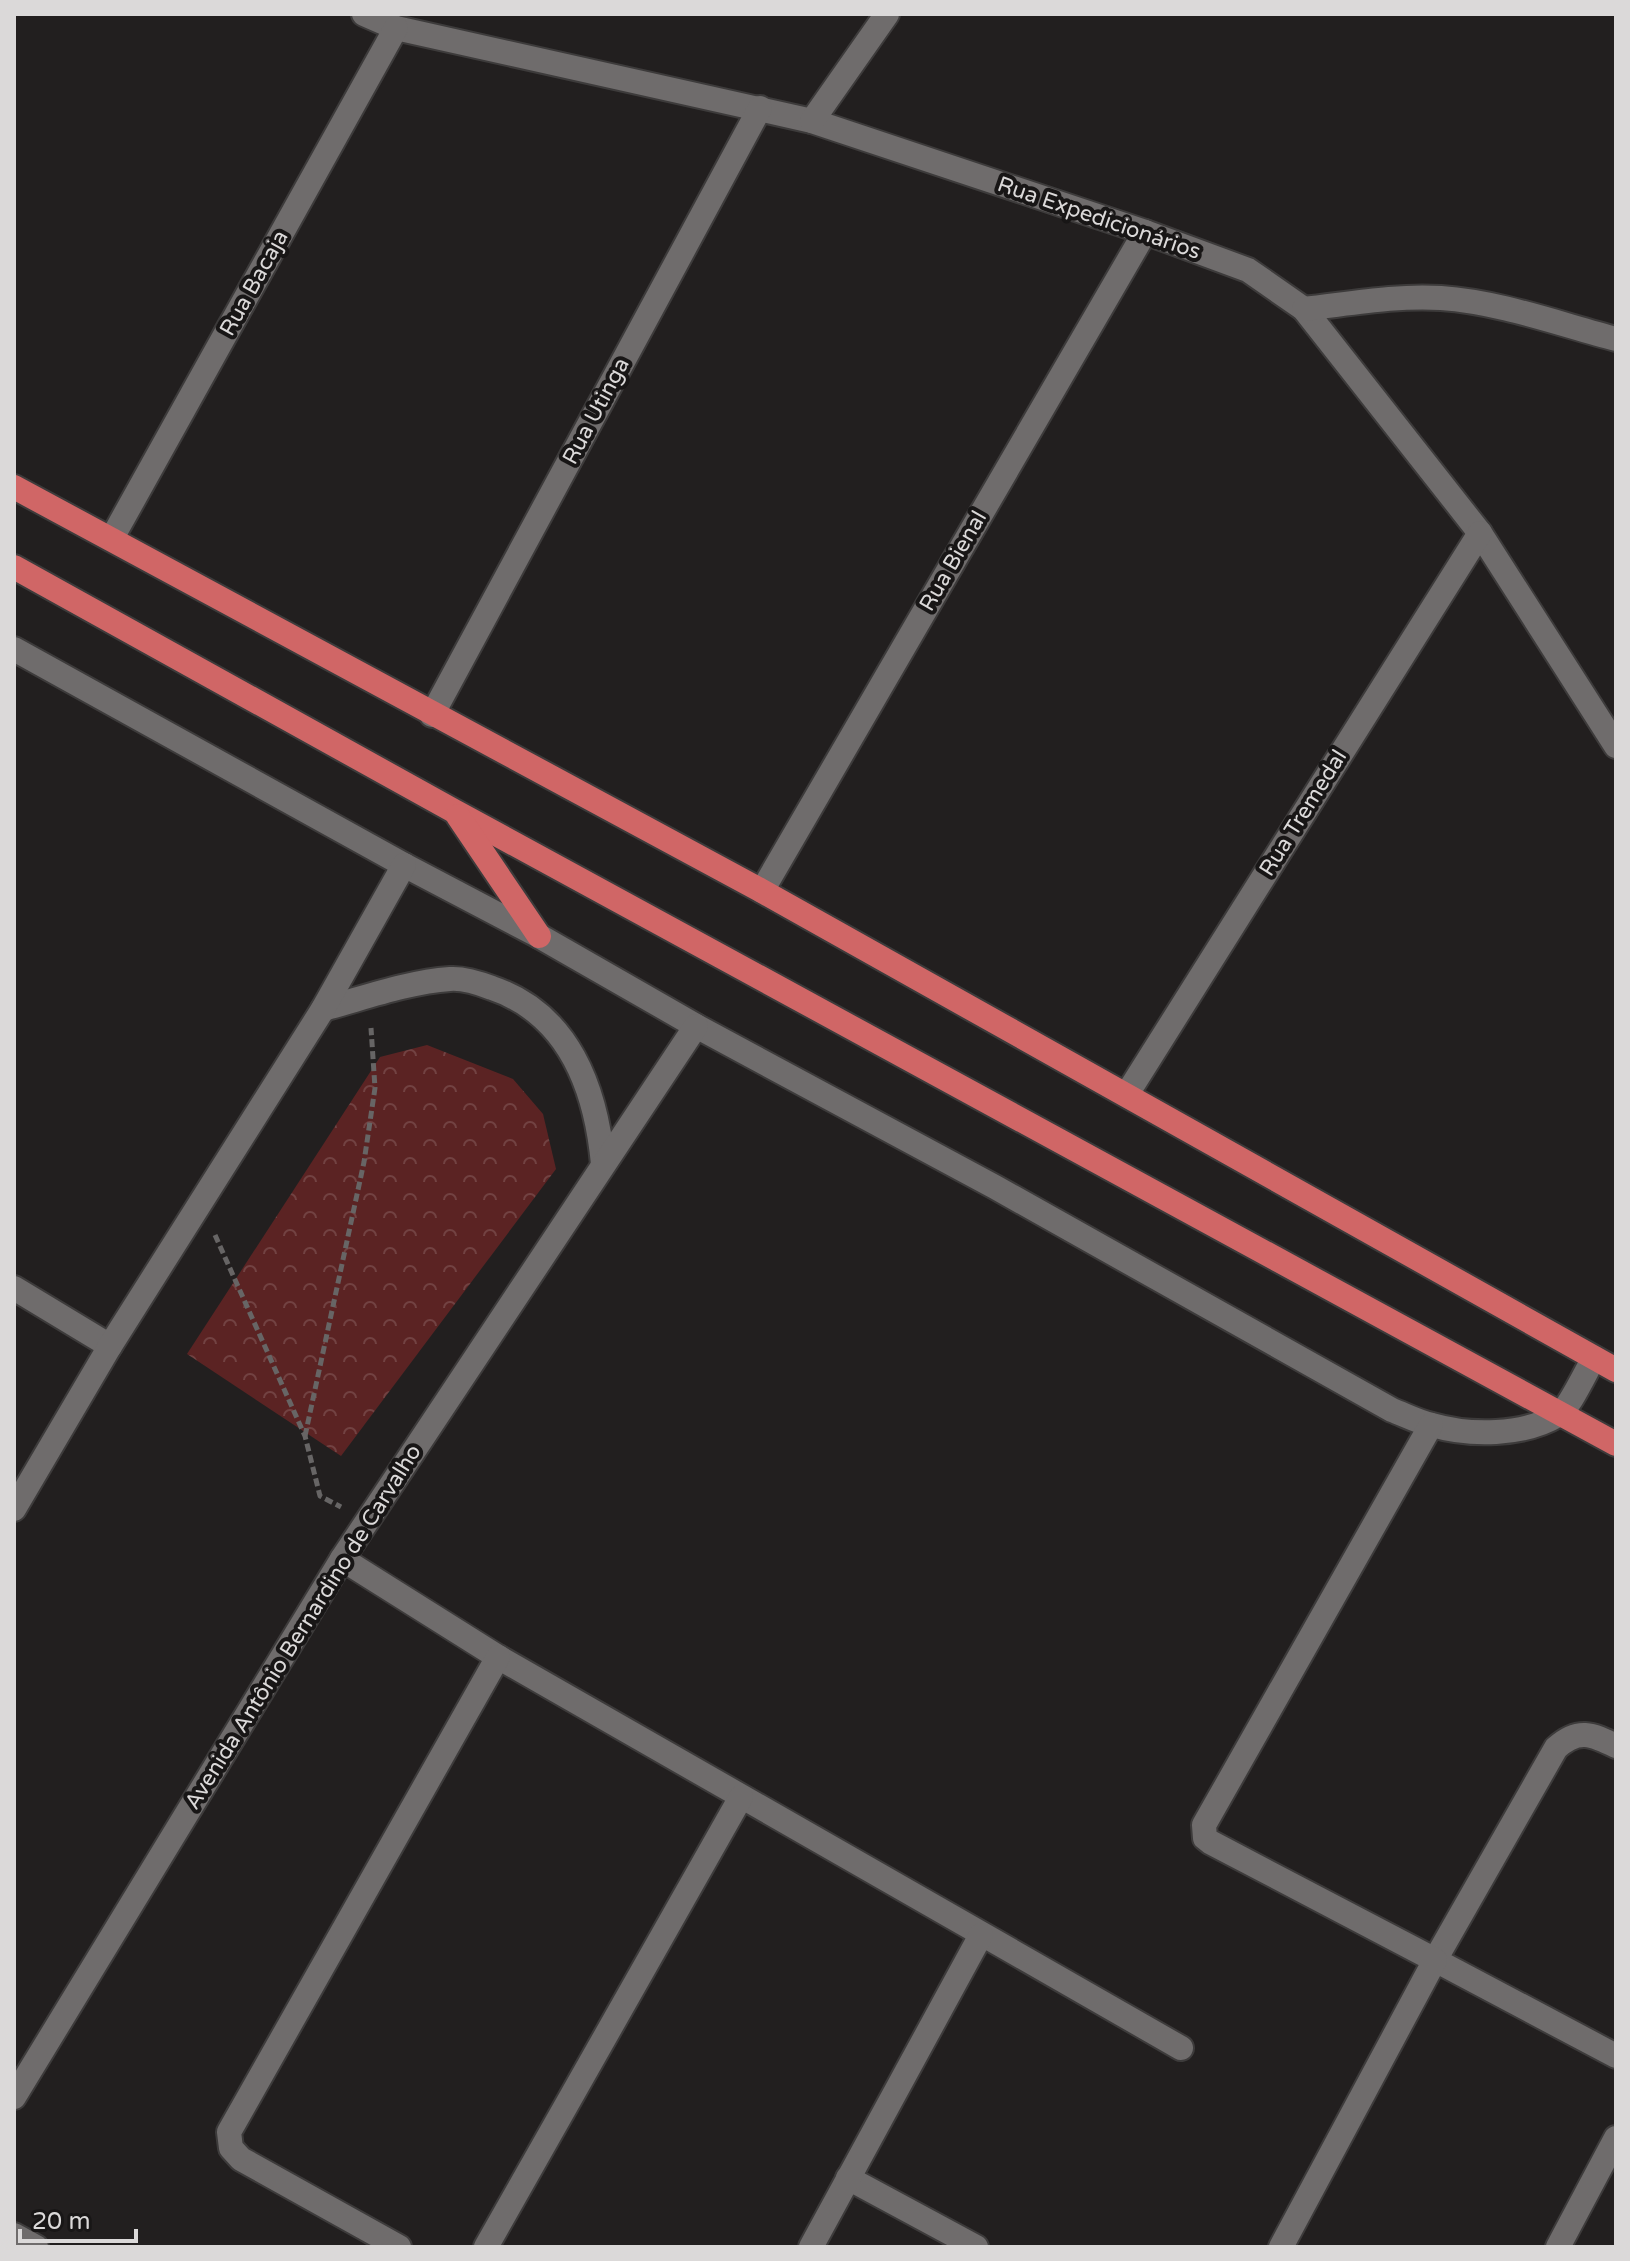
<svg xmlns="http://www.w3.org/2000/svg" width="1630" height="2261" font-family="'Varela Round',sans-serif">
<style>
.park{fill:url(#park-crowns)}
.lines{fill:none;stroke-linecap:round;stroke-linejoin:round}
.minor-casing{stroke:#3d3b3b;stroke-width:28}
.trunk-casing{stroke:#3d3b3b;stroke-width:28}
.path{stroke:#676565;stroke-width:5;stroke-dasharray:8 4;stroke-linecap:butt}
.minor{stroke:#6f6c6c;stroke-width:24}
.trunk{stroke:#d06666;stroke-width:24}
.labels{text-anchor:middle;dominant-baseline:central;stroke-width:8;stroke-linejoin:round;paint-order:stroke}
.street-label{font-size:22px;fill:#dbd9d9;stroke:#181616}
</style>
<defs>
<pattern id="park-crowns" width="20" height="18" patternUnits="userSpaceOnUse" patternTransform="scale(2)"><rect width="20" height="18" fill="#5b2323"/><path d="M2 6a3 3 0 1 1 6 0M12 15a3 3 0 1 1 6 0" fill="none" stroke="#724242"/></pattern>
</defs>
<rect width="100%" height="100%" fill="#221f1f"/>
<path class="park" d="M427 1045 513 1079 543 1114 556 1169 341 1456 187 1354 380 1057Z"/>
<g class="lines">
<g class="minor-casing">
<g id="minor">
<path d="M364 14 396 28 812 121 1145 232 1248 270 1304 309 1480 533 1616 746"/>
<path d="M812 121 887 14"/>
<path d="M1304 309C1349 304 1396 295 1441 298 1500 302 1559 324 1616 339"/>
<path d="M112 538 396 28"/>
<path d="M14 649 404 865 539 936 696 1026 995 1187 1392 1410C1405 1415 1418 1422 1432 1425 1470 1436 1523 1436 1558 1415 1569 1409 1586 1371 1594 1358"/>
<path d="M432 715 760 108"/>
<path d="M762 891 1145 232"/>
<path d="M323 1009C364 998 408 982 450 979 463 978 479 983 492 988 569 1014 596 1089 603 1164"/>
<path d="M1127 1094 1480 533"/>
<path d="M14 1288 110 1346"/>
<path d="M14 1509 110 1346 323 1009 404 865"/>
<path d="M342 1559 498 1657 1181 2048"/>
<path d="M1616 1746C1592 1734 1578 1728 1556 1748L1435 1960 1616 2056"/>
<path d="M14 2097 342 1559 696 1026"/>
<path d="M848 2178 976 2247"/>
<path d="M14 2235 36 2247"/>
<path d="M399 2247 241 2159 231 2148 229 2132 498 1657"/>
<path d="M486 2247 741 1797"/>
<path d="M811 2247 981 1935"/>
<path d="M1281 2247 1435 1960 1210 1842 1205 1838 1204 1825 1431 1425"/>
<path d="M1558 2247 1616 2138"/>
</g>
</g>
<g class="trunk-casing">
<g id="trunk">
<path d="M14 487 762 891 1616 1370"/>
<path d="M14 567 454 811 1616 1444"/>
<path d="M458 816 539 936"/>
</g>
</g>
<g class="path">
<path d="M215 1235 305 1436 320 1496 341 1507"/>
<path d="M305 1436 364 1162 375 1088 371 1028"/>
</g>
<use href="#minor" class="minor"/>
<use href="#trunk" class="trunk"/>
</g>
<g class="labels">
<g class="street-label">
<text transform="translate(1099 218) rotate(19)">Rua Expedicionários</text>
<text transform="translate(254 283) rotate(-61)">Rua Bacaja</text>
<text transform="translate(596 411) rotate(-62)">Rua Utinga</text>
<text transform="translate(953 561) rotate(-60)">Rua Bienal</text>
<text transform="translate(1303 813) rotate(-58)">Rua Tremedal</text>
<text transform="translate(303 1627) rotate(-58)">Avenida Antônio Bernardino de Carvalho</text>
</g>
</g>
<rect width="1630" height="2261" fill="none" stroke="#dbd9d9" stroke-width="32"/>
<path d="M20 2229v12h116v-12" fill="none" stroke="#dbd9d9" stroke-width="4"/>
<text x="32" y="2229" font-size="24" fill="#dbd9d9" stroke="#181616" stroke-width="6" paint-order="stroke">20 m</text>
</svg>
